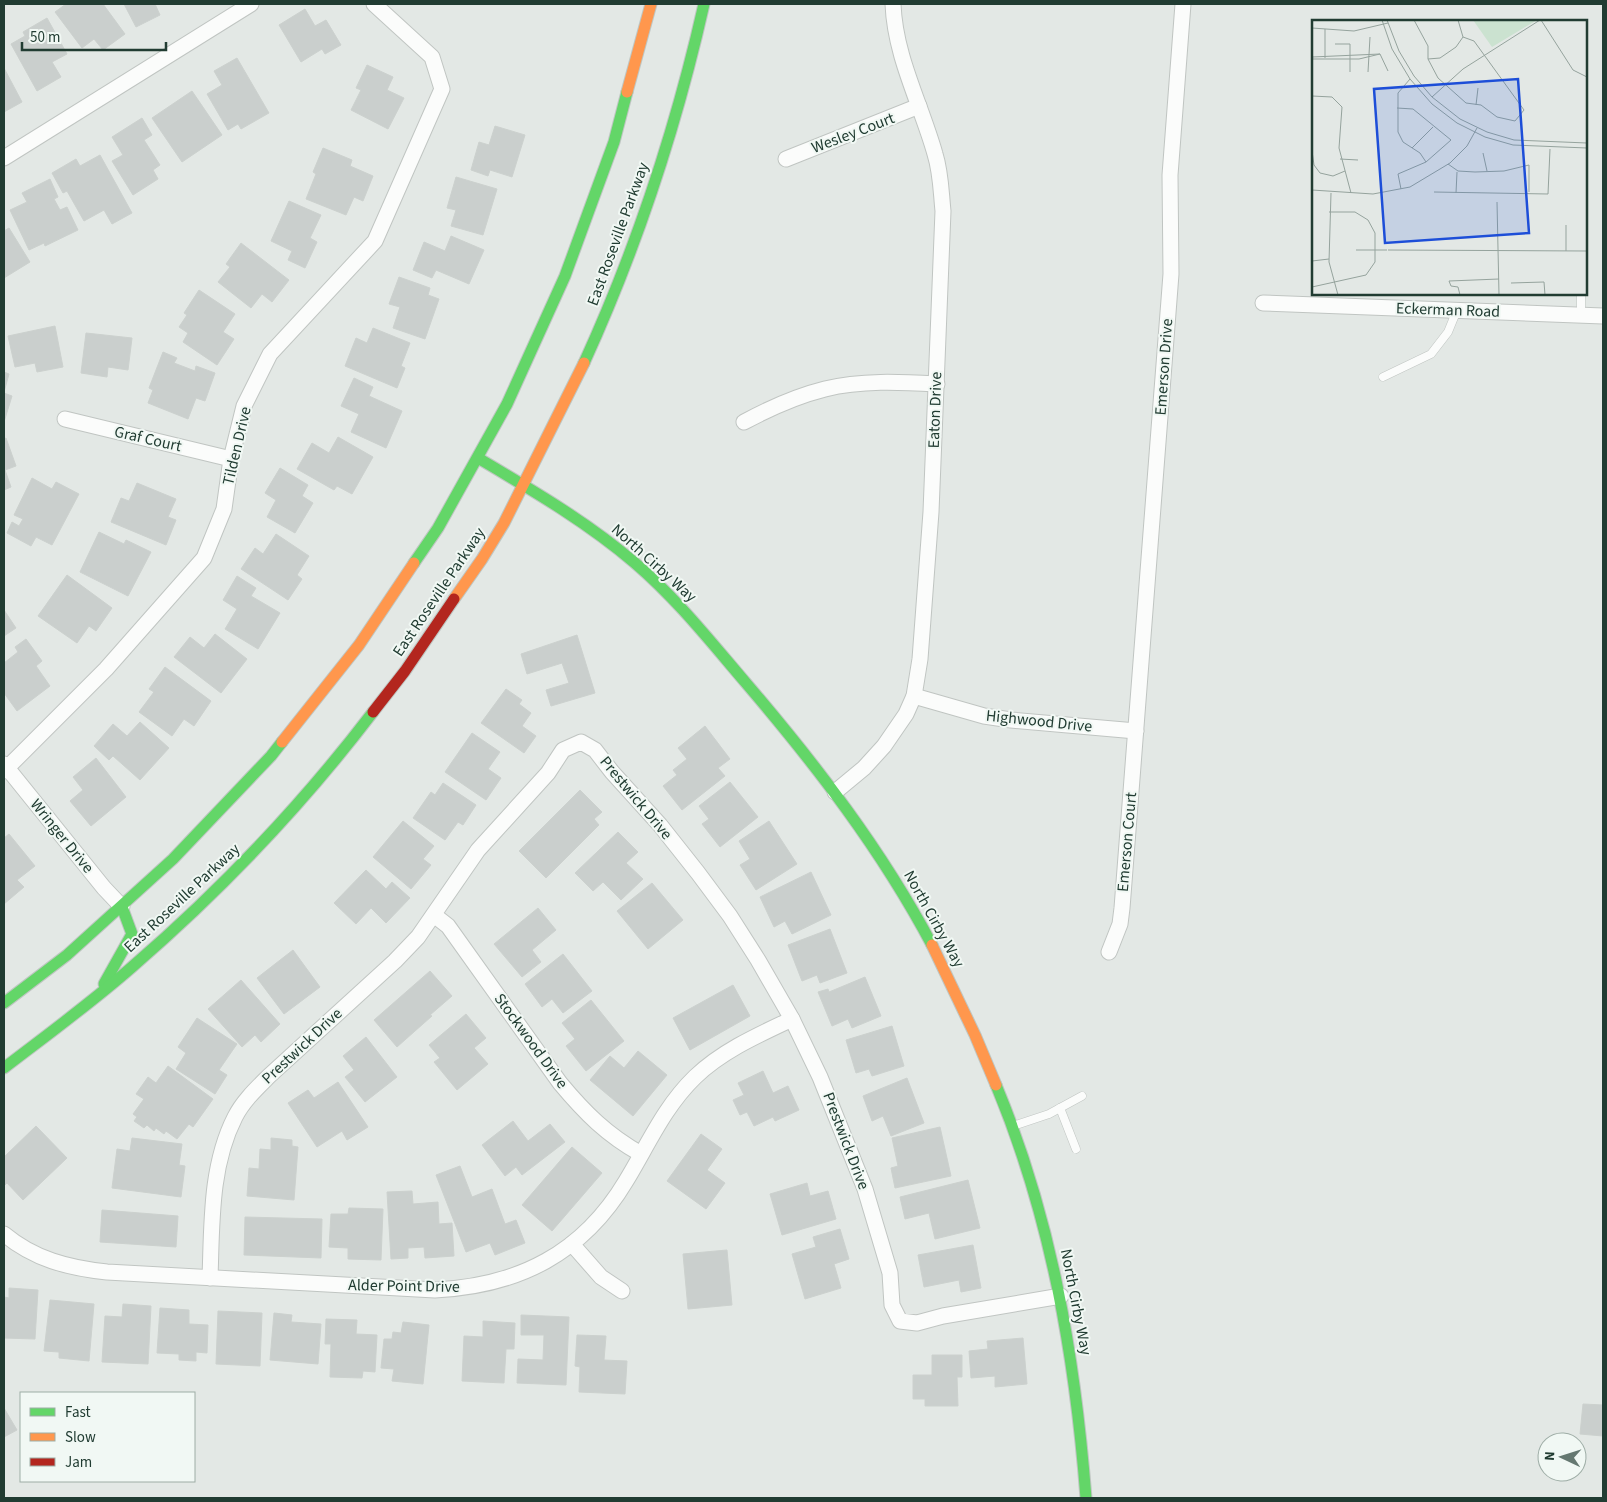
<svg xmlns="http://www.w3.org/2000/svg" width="1607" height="1502" font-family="'Source Sans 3',sans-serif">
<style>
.building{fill:#cacfcd;stroke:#ccd1ce}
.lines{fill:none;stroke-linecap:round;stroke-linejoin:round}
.lane-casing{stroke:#c0c5c2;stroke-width:9}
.street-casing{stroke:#c0c5c2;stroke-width:17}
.fast-casing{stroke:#bfc6c2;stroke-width:13}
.slow-casing{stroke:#bfc6c2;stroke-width:13}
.jam-casing{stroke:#bfc6c2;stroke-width:13}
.lane{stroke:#fbfcfb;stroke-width:8}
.street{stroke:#fbfcfb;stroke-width:15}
.fast{stroke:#63d668;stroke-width:11}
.slow{stroke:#ff974d;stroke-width:11}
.jam{stroke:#b3261e;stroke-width:11}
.labels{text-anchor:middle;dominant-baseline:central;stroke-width:4;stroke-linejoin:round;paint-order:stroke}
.street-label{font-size:16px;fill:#213c32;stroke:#f1f8f4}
.inset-road{fill:none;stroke:#95a39d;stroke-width:1}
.view{fill:#1d4ed8;fill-opacity:0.15;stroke:#1d4ed8;stroke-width:2.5}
.inset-edge{fill:none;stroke:#213c32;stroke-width:2.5}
</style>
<rect width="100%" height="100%" fill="#e3e8e5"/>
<g class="building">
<path d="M66 4H103L125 34 103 50 94 39 82 48 55 12Z"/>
<path d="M124 4H155L160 15 136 27Z"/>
<path d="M305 9 315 26 326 20 341 45 325 54 322 49 301 62 279 25Z"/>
<path d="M47 18 67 54 52 62 61 77 37 91 11 44 25 36 23 32Z"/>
<path d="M237 58 269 113 241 129 238 124 228 130 207 94 222 85 214 71Z"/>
<path d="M367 65 393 77 387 90 404 98 388 129 351 110 361 90 356 88Z"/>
<path d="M4 68 22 102 4 112Z"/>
<path d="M192 91 222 135 182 162 152 118Z"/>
<path d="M142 118 152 135 144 140 160 165 153 170 158 179 133 195 112 161 123 155 112 137Z"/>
<path d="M495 126 525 135 512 177 490 170 488 176 471 170 479 142 489 145Z"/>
<path d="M323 148 352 160 350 166 373 176 363 201 354 197 346 215 306 199 316 174 313 172Z"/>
<path d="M100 155 132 213 112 224 104 210 84 221 67 191 63 193 52 173 76 159 80 166Z"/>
<path d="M456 177 497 189 483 235 451 226 456 210 447 208Z"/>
<path d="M50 179 58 197 54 199 60 210 67 207 78 230 45 246 44 243 29 250 10 210 27 202 22 193Z"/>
<path d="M289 201 321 215 310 238 317 242 305 268 288 260 292 251 271 241Z"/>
<path d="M9 228 30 262 4 278V231Z"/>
<path d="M451 236 484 250 469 284 436 270 432 278 413 270 424 242 445 251Z"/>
<path d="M241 243 289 280 272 302 262 294 251 308 218 282 230 267 226 264Z"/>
<path d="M399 277 430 288 428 295 439 299 425 339 393 328 400 307 389 304Z"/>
<path d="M199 290 235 314 223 332 234 339 217 365 183 342 188 333 179 327 187 315 184 313Z"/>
<path d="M55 326 63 367 37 372 35 363 15 367 8 336Z"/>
<path d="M373 328 410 343 401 366 405 368 397 388 345 366 356 338 367 343Z"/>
<path d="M86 333 132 338 128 370 108 367 107 377 81 373Z"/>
<path d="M163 352 177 358 174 363 195 371 196 366 215 373 205 401 196 398 188 419 148 403 153 390 149 388Z"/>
<path d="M4 372 9 374 4 392Z"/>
<path d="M354 378 373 387 369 396 402 411 386 448 351 432 359 414 341 406Z"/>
<path d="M4 393 12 396 4 422Z"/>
<path d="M338 437 373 457 352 494 337 486 334 490 297 469 312 443 329 453Z"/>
<path d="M6 438 16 466 5 470 11 487 4 490V439Z"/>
<path d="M280 468 308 485 302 496 313 503 295 533 267 517 276 500 265 493Z"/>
<path d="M32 478 52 489 56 482 79 494 52 545 36 537 31 546 7 533 12 522 19 526 23 519 14 515Z"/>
<path d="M137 483 176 499 168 517 176 520 166 545 111 522 121 498 129 501Z"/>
<path d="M99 532 124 544 126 540 151 552 128 596 80 572Z"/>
<path d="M276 534 309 556 297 575 302 579 288 600 241 569 255 548 263 554Z"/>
<path d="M67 575 112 608 96 631 89 626 77 643 38 616Z"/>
<path d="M237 576 256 588 251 596 280 613 258 649 225 629 237 609 223 600Z"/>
<path d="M4 610 16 628 4 636Z"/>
<path d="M215 634 247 659 221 693 174 657 190 637 204 648Z"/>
<path d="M577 635 595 693 551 706 546 690 569 683 562 663 527 674 521 654Z"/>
<path d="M26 639 42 661 36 666 50 686 17 711 4 693V663L18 652 15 647Z"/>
<path d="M165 667 211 701 194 726 184 719 172 736 139 712 154 692 149 689Z"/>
<path d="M506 689 522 700 519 704 531 713 522 726 536 736 524 753 481 723Z"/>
<path d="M140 722 169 748 140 780 113 756 109 760 94 746 113 724 127 736Z"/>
<path d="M705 726 730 759 718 768 725 776 682 810 663 786 677 775 673 770 687 759 678 748Z"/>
<path d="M472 733 500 752 488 769 501 778 486 800 445 772Z"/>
<path d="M96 758 126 797 91 826 70 801 83 790 73 777Z"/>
<path d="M730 782 758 817 720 847 702 824 709 819 699 806Z"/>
<path d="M443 783 476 805 463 825 458 822 445 840 413 818 431 792 435 795Z"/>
<path d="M580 790 602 812 594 819 599 825 546 878 519 851Z"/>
<path d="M403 821 434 846 423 859 431 865 411 889 373 857Z"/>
<path d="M769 821 797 864 756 890 740 865 750 859 739 841Z"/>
<path d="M618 832 638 852 626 863 643 879 621 900 603 882 593 891 575 873Z"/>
<path d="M9 834 35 866 17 880 24 887 4 904V838Z"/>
<path d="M366 870 386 889 392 882 410 898 386 923 371 908 356 924 334 903Z"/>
<path d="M811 872 831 915 792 934 785 921 774 927 760 897Z"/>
<path d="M652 883 683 920 648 949 617 911Z"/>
<path d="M538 908 556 930 532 950 541 962 522 977 494 944Z"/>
<path d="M830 929 847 973 820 983 817 975 802 981 788 945Z"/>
<path d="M293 950 320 987 284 1014 257 978Z"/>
<path d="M563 954 592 991 563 1013 552 999 542 1007 525 984Z"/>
<path d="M430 971 452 996 430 1015 432 1016 397 1047 374 1020Z"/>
<path d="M865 977 881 1016 852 1028 848 1019 832 1026 818 992 828 989 829 992Z"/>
<path d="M241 980 280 1024 261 1042 255 1035 242 1047 208 1009Z"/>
<path d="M733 985 750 1016 690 1050 673 1018Z"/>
<path d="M591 1000 624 1041 586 1071 566 1046 575 1039 562 1023Z"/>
<path d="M466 1014 486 1038 474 1048 488 1064 457 1090 434 1062 440 1058 429 1045Z"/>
<path d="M197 1018 237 1044 219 1070 227 1075 215 1094 176 1069 186 1053 178 1047Z"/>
<path d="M892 1026 904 1066 872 1076 869 1069 856 1073 846 1040Z"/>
<path d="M366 1037 397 1077 365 1102 345 1077 354 1070 343 1056Z"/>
<path d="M638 1051 667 1075 633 1116 590 1080 610 1056 624 1068Z"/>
<path d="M168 1066 213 1099 193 1127 189 1124 177 1139 166 1131 164 1134 156 1128 154 1131 147 1125 144 1128 134 1121 137 1117 133 1114 144 1099 136 1094 148 1077 156 1083Z"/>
<path d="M763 1071 773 1093 788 1086 799 1110 775 1121 773 1117 754 1126 747 1112 740 1115 733 1100 744 1095 738 1083Z"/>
<path d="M907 1078 924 1123 891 1136 883 1116 872 1121 863 1096Z"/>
<path d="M338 1082 368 1127 347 1140 342 1131 317 1147 288 1103 308 1090 314 1098Z"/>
<path d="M513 1121 528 1141 550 1124 565 1142 522 1175 516 1167 505 1176 482 1145Z"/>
<path d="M36 1126 67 1158 23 1200 7 1183 5 1185 4 1184V1157Z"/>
<path d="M940 1127 951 1176 895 1188 891 1168 898 1166 892 1138Z"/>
<path d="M701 1134 722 1149 707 1170 725 1183 706 1209 667 1181Z"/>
<path d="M132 1138 182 1144 179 1165 185 1166 181 1197 112 1188 117 1149 130 1151Z"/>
<path d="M271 1138 292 1140V1146L298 1147 294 1200 247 1196 249 1168 259 1169 260 1149 271 1150Z"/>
<path d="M572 1147 602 1173 552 1231 522 1205Z"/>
<path d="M460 1166 472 1197 492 1189 505 1224 516 1220 525 1243 495 1255 490 1243 466 1252 436 1175Z"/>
<path d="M968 1180 980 1228 935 1239 929 1213 905 1219 900 1197Z"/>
<path d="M807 1183 810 1196 828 1191 836 1219 782 1235 770 1194Z"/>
<path d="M412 1191 413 1204 438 1202 439 1224 452 1223 454 1256 425 1258 424 1247 408 1248V1258L391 1259 387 1192Z"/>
<path d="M349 1208 383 1209 381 1260 348 1259V1248L329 1247 331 1214H348Z"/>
<path d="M102 1210 178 1216 176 1247 100 1242Z"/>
<path d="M245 1217 322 1219 321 1258 244 1255Z"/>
<path d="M840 1229 849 1259 834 1264 841 1288 805 1299 792 1254 816 1247 813 1237Z"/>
<path d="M973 1245 981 1288 961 1292 959 1280 924 1287 918 1255Z"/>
<path d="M727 1250 732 1305 688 1309 683 1254Z"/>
<path d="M9 1288 38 1290 35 1339 4 1338V1297L9 1298Z"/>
<path d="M50 1300 94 1304 89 1361 59 1358V1352L44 1351Z"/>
<path d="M123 1304 151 1306 148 1364 102 1362 105 1316 122 1317Z"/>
<path d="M160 1308 189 1310V1324L208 1325 207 1353 196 1352V1361L179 1360V1354L157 1353Z"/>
<path d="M218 1311 262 1313 260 1366 216 1364Z"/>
<path d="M274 1313 292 1315 291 1322 321 1324 318 1364 270 1360Z"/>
<path d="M521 1315 569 1317 566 1385 517 1383 518 1359 543 1360 544 1335H521Z"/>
<path d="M326 1319 357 1320 356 1334 377 1335 375 1372 363 1371 362 1378 330 1377 331 1344H325Z"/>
<path d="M483 1321 515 1323 514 1349H506L504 1383 462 1381 464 1336 483 1337Z"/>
<path d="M403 1322 429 1325 423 1384 392 1381 394 1369 381 1368 384 1339H392L393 1332 401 1333Z"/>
<path d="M577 1335 606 1336 604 1360 627 1361 625 1394 579 1392 580 1367 575 1366Z"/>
<path d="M1023 1338 1027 1384 995 1387V1376L971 1378 969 1351 988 1349 987 1341Z"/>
<path d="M932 1355H962V1377H957L958 1406H925V1399H913V1375H932Z"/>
<path d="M1583 1404 1603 1405V1436L1580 1434Z"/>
<path d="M4 1408 17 1430 4 1437Z"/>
</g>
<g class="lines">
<g class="lane-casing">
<g id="lane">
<path d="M1581 294V315"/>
<path d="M1383 377 1431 354 1448 332 1457 310"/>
<path d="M1060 1108 1076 1149"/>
<path d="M1013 1126 1049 1114 1082 1096"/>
</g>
</g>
<g class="street-casing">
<g id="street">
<path d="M4 158 251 4"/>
<path d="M786 159 919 106"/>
<path d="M1263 303 1603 316"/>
<path d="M65 419 231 459"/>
<path d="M744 422C770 408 797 396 825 389 861 380 900 382 937 384"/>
<path d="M914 696 984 716 1011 720 1136 731"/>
<path d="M4 764 104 888 122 907"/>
<path d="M4 771 106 669 204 558 224 509 231 459 244 406 270 354 375 241 442 89 432 57 374 4"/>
<path d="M835 792 864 768 884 746 906 714 914 696 920 659 931 512 943 211C941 192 941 173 935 154 921 104 895 57 893 4"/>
<path d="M434 915 448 926 560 1083C585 1113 607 1135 641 1154"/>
<path d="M1109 952 1120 924 1122 908 1171 274 1170 175 1183 4"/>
<path d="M4 1234C34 1259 68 1268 107 1272L435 1290C519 1286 583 1253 626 1181 648 1145 664 1107 695 1077 722 1051 758 1035 792 1019"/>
<path d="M572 1244 601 1277 622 1291"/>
<path d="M210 1278C212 1224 210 1166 235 1117 243 1101 257 1088 269 1076L395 961 418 937 478 850 548 773 563 750 581 742 595 750 612 772 660 825 698 873 730 916 758 960 792 1019 820 1077 865 1189 890 1273 892 1305 900 1321 917 1323 943 1316 1061 1296"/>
</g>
</g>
<g class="fast-casing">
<g id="fast">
<path d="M584 363C637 247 676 128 704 4"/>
<path d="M478 458C532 490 587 522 635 563 677 599 710 641 746 683 816 765 881 849 932 945"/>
<path d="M414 563 438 528 507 404 565 276 614 142 627 92"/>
<path d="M104 984 132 934 122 907"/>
<path d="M4 1003 67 955 173 859 271 756 282 742"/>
<path d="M4 1068C47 1035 91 1003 132 967 220 891 302 805 373 712"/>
<path d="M996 1085C1051 1217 1075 1356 1086 1498"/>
</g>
</g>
<g class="slow-casing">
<g id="slow">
<path d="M627 92 651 4"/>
<path d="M454 599 482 559 504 523 584 363"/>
<path d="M282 742 359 645 414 563"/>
<path d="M932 945 975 1035 996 1085"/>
</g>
</g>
<g class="jam-casing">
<path id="jam" d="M373 712 405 671 454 599"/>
</g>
<use href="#lane" class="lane"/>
<use href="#street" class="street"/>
<use href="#fast" class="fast"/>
<use href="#slow" class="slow"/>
<use href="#jam" class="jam"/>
</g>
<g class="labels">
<g class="street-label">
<text transform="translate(853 133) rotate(-21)">Wesley Court</text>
<text transform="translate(618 234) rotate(-70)">East Roseville Parkway</text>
<text transform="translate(1448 310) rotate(2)">Eckerman Road</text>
<text transform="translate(1164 367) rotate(-86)">Emerson Drive</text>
<text transform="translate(935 410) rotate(-88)">Eaton Drive</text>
<text transform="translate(148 439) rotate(13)">Graf Court</text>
<text transform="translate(237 446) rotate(-77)">Tilden Drive</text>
<text transform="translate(654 563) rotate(42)">North Cirby Way</text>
<text transform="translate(439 592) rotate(-56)">East Roseville Parkway</text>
<text transform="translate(1039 721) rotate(6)">Highwood Drive</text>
<text transform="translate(636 798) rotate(50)">Prestwick Drive</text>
<text transform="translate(62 836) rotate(51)">Wringer Drive</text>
<text transform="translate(1127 842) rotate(-85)">Emerson Court</text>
<text transform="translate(182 898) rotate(-43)">East Roseville Parkway</text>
<text transform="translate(934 919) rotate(61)">North Cirby Way</text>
<text transform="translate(531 1041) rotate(54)">Stockwood Drive</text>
<text transform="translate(302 1046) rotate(-43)">Prestwick Drive</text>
<text transform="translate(846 1141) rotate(69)">Prestwick Drive</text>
<text transform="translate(404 1286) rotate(1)">Alder Point Drive</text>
<text transform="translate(1076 1302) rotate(79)">North Cirby Way</text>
</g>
</g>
<g transform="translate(1312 20)">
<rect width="275" height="275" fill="#e3e8e5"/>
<path d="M161 0H225L180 27Z" fill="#cbe2d0"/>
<path class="inset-road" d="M70 0 80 29 98 59 120 84 145 103 173 117 201 125 275 128M75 0 87 31 102 56 120 77 148 99 175 112 202 120 275 123M102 0 116 26V39L128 38 144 27 151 17 146 0M229 0 261 50 275 57M0 8 42 11 76 3M23 24H38V52M68 34 76 51M0 35V19M0 37 68 34M13 38V9M0 39H47L68 34M116 39 126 58 154 83 169 85 185 97 203 101 212 90 162 21 151 17M56 52 58 17M98 59 86 73V112L91 122 108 133 114 142M0 76 20 77 30 87 27 128 39 173M120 77 151 49 228 0M164 85 166 68M85 88 101 89 139 120 114 142 86 154 89 169M100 128 121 107M0 131 2 145 8 153 21 156 33 151M171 133 175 151M28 139 46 140M136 144 146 151 163 152 192 151 217 145V172M0 170 61 174 98 167 138 143 155 126 165 108M122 172 236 174 238 129M19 173 17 242 26 275M144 173 145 152M185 182 187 275M44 230H75M76 230 275 231M254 231V205M0 241 17 239M199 263 232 262 233 275M0 267 54 255 63 242V213L56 200 43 192H17M148 275 146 267 139 266 137 261 187 259"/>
<path class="view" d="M206 59 217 213 73 223 62 69Z"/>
<rect width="275" height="275" class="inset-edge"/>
</g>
<rect width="1607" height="1502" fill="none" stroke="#213c32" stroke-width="10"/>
<rect x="20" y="1392" width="175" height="90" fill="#f1f8f4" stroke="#9eada6"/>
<rect x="30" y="1408" width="25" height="8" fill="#63d668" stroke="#9eada6"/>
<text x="65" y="1417" font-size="15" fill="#213c32">Fast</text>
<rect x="30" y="1433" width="25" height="8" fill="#ff974d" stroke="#9eada6"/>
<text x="65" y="1442" font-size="15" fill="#213c32">Slow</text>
<rect x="30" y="1458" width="25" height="8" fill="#b3261e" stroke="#9eada6"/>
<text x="65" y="1467" font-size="15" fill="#213c32">Jam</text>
<g transform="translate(1562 1457) rotate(274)"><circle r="24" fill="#f1f8f4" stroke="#9eada6"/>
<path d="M0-4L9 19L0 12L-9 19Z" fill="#657871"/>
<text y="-8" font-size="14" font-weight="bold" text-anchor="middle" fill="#213c32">N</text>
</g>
<path d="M22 42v8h144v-8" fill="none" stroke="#213c32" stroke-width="2.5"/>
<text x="30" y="42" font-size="15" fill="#213c32" stroke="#f1f8f4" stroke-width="4" paint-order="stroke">50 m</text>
</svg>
